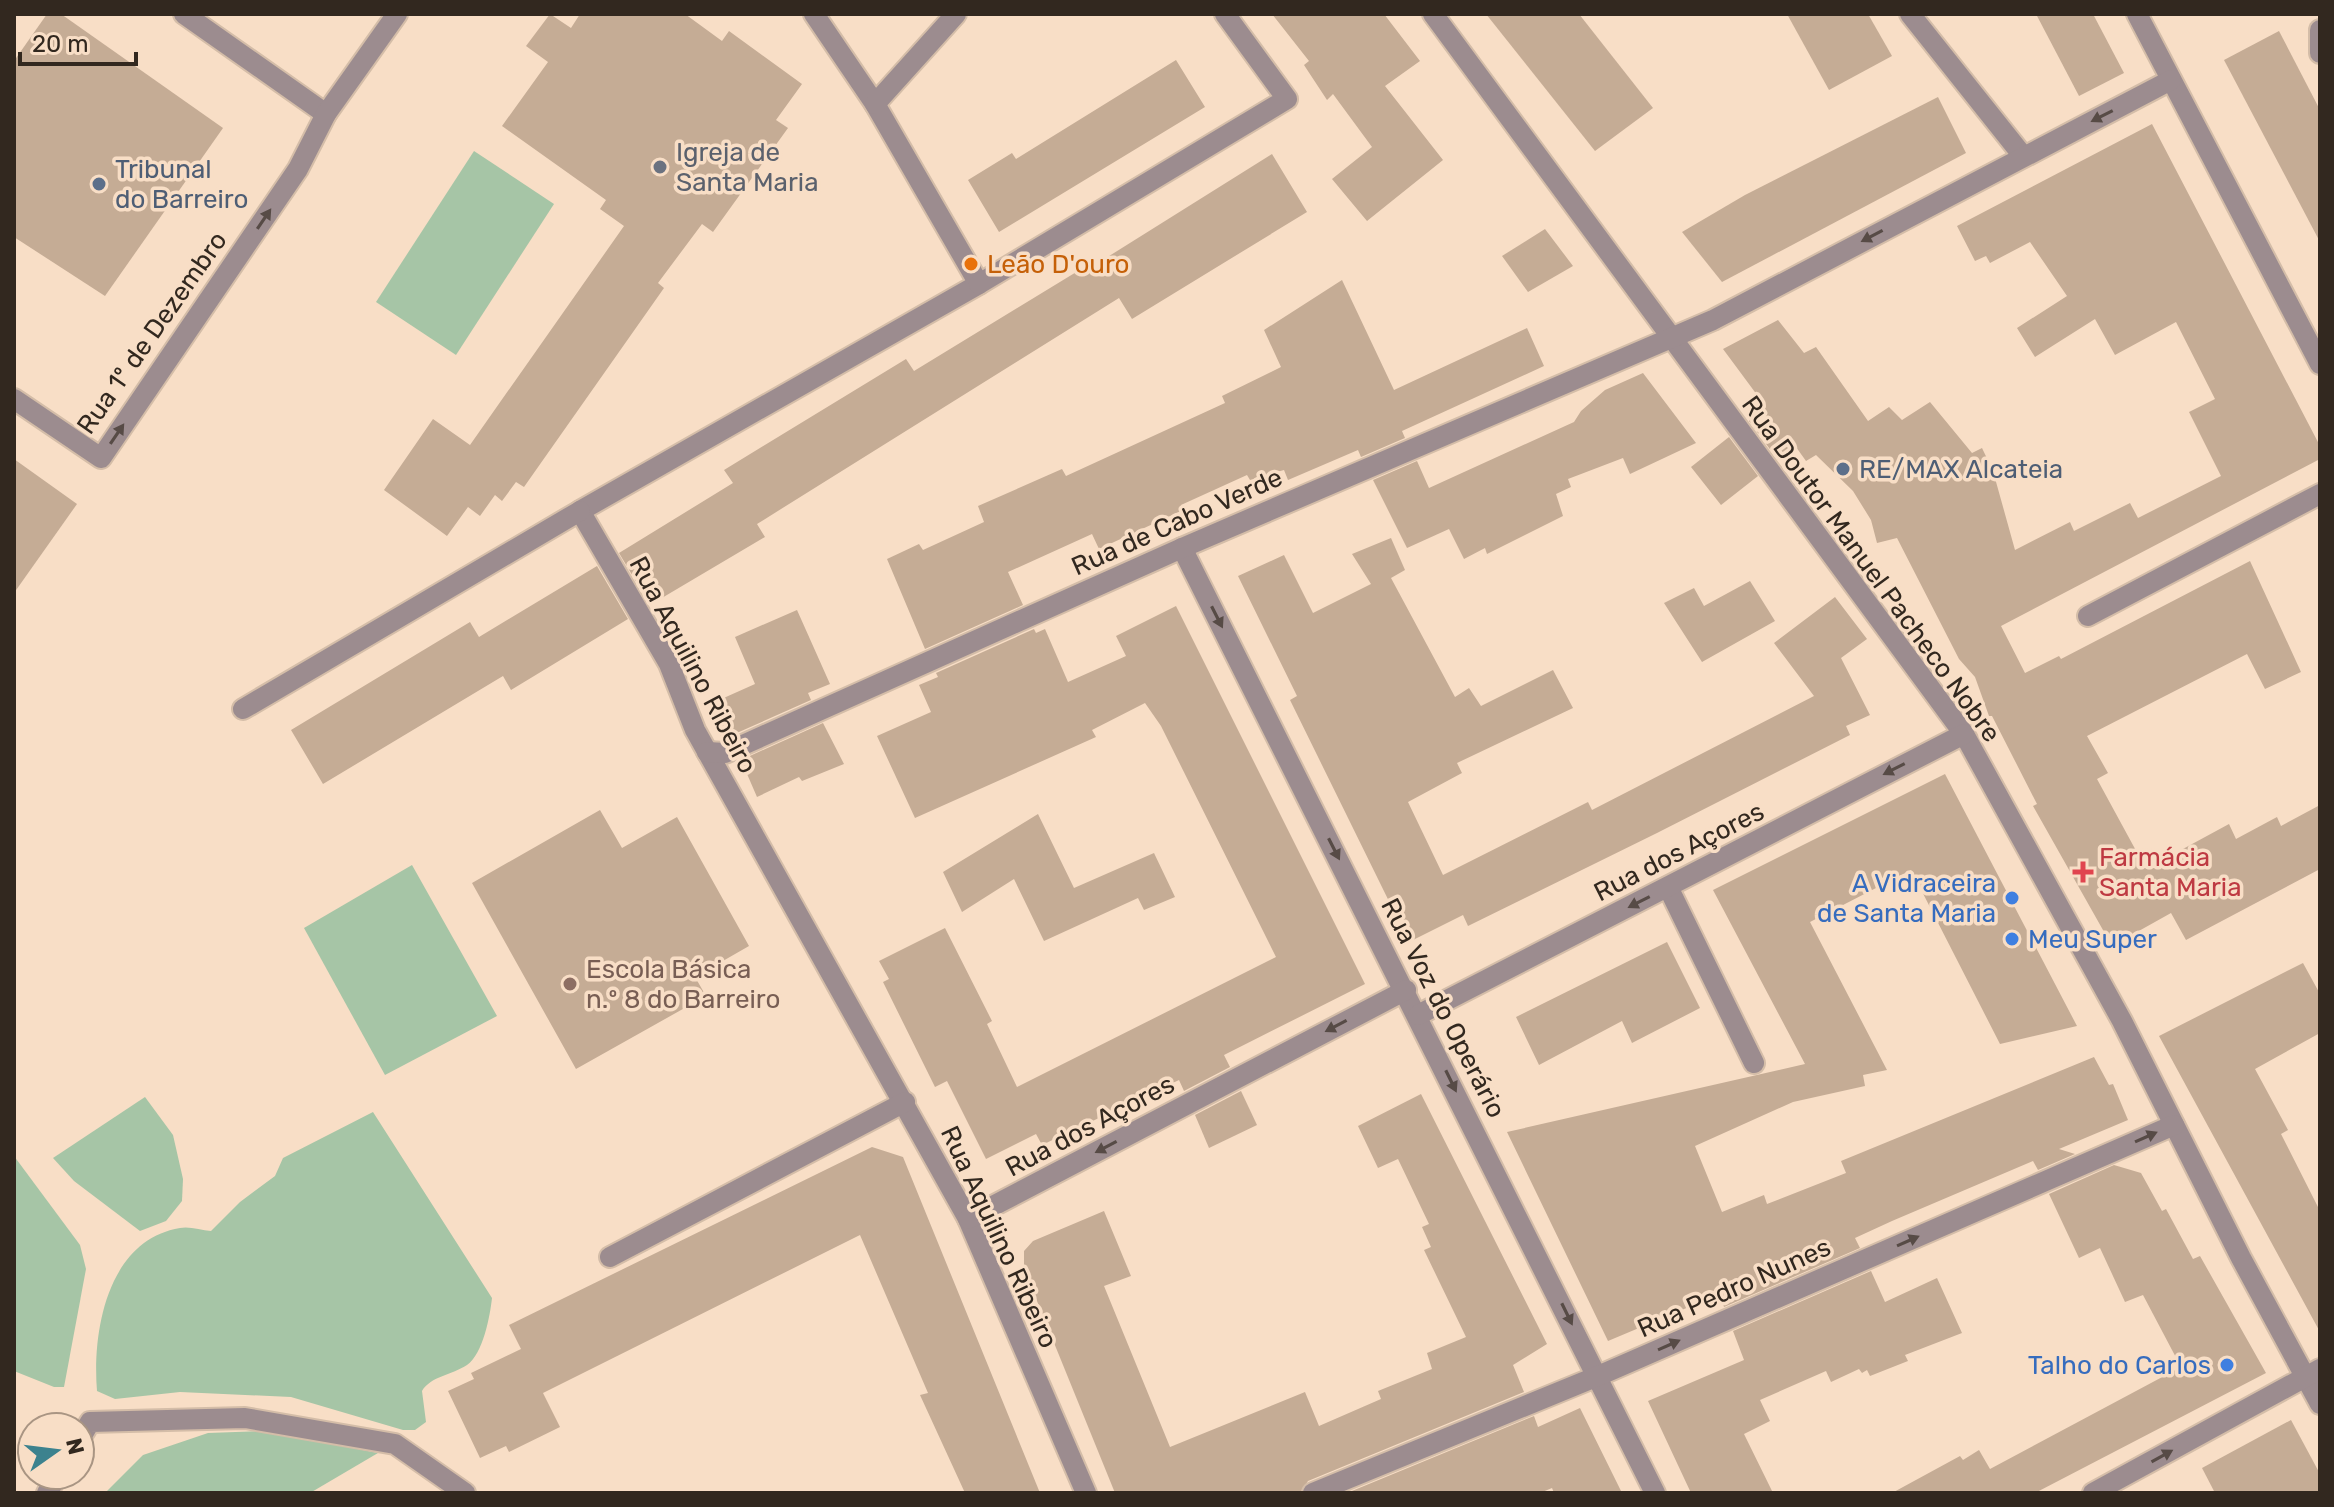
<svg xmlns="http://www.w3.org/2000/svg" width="2334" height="1507" font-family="Rubik,sans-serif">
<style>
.green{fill:#a6c5a6}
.building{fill:#c5ac95}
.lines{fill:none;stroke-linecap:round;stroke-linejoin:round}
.minor-casing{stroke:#d4bda8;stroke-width:24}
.minor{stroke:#9c8c8f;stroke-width:20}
.oneway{fill:#574b46}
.worship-dot{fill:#6b7280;stroke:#f8dec6;stroke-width:3}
.service-dot{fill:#5c6f8a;stroke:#f8dec6;stroke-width:3}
.food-dot{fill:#e8710a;stroke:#f8dec6;stroke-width:3}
.health-dot{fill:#e0444e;stroke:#f8dec6;stroke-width:3}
.shop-dot{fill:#3f7fe0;stroke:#f8dec6;stroke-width:3}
.education-dot{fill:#8d6e63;stroke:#f8dec6;stroke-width:3}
.labels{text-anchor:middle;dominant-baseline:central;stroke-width:7;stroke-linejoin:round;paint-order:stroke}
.worship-label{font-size:26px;fill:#5b616d;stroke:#f8dec6;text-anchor:start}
.service-label{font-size:26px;fill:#4e5e75;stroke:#f8dec6;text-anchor:start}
.food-label{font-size:26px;fill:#c56008;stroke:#f8dec6;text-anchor:start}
.street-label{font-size:26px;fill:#32281f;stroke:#f8dec6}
.health-label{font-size:26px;fill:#be3a42;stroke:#f8dec6;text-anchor:start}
.shop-label{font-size:26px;fill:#366cbe;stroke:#f8dec6;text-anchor:end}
.education-label{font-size:26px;fill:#785e54;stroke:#f8dec6;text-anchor:start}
</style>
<rect width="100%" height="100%" fill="#f8dec6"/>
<g class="green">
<path d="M474 151 554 204 456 355 376 302Z"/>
<path d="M412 865 497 1016 385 1075 304 928Z"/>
<path d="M145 1097 173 1135 183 1179 182 1201 166 1221 140 1231 74 1181 53 1158Z"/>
<path d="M373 1112 492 1298C490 1316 483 1354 467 1365 452 1375 431 1376 422 1391L426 1422 415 1430H403L291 1397 180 1392 115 1399 97 1391C92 1330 108 1240 180 1228 189 1226 201 1230 211 1231L240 1202 275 1176 283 1158Z"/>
<path d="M14 1156 80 1245 86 1269 64 1387H54L14 1371Z"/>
<path d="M267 1431 378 1453 310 1493H105L143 1455 208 1433Z"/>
</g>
<g class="building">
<path d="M47 14H61L223 128 105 296 14 237V61Z"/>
<path d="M550 14 571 28 580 14H685L722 41 729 31 802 84 776 120 788 128 713 232 702 224 658 283 664 288 524 487 516 482 502 501 495 495 480 516 468 507 447 536 384 490 433 419 470 445 624 226 600 209 606 200 502 126 548 62 526 46Z"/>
<path d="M1272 14H1384L1420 61 1385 86 1443 160 1367 221 1332 179 1372 147 1333 94 1327 100 1304 65 1309 61Z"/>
<path d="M1486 14H1579L1653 108 1595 151Z"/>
<path d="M1787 14H1868L1892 56 1829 90Z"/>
<path d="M2036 14H2093L2124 73 2079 96Z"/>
<path d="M2279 31 2320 110V242L2224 60Z"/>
<path d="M1176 60 1205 107 999 232 968 180 1012 153 1016 159Z"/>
<path d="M1938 97 1966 153 1722 282 1682 232 1745 195Z"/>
<path d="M2152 124 2320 446V459L2001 626 2025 673 2059 656 2061 659 2250 561 2301 672 2265 689 2247 654 2087 736 2108 773 2097 779 2146 869 2229 824 2236 839 2277 817 2281 826 2320 805V869L2186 940 2171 913 2112 946 2033 806 2037 804 1992 716H1989L1975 677 1959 659 1897 538 1877 543 1871 520 1853 491 1816 455 1806 461 1796 447 1778 460 1749 421 1766 407 1723 349 1778 320 1804 353 1816 347 1868 421 1889 407 1902 420 1930 402 1972 453 1982 448 1993 471 2015 550 2070 522 2074 531 2130 503 2138 518 2221 476 2189 412 2215 399 2176 322 2115 355 2095 319 2035 357 2017 328 2067 296 2030 242 1990 263 1986 256 1975 261 1957 226Z"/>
<path d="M1272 154 1307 212 1132 319 1119 298 757 524 765 537 650 605 619 553 733 483 724 470 906 359 914 371 1096 260 1098 263Z"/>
<path d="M1545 229 1573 266 1528 292 1502 256Z"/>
<path d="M1342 280 1394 390 1527 328 1544 366 1402 431 1405 438 1361 457 1358 450 1288 480 1284 470 1250 480 1247 475 1181 505 1183 510 1099 549 1092 534 1008 572 1023 605 925 649 887 559 919 544 923 550 984 522 978 506 1062 469 1066 476 1225 403 1222 396 1281 367 1264 330Z"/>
<path d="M1643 373 1696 443 1630 474 1623 458 1568 479 1571 487 1556 494 1563 516 1487 554 1485 548 1464 559 1449 529 1407 548 1373 480 1417 461 1429 488 1574 422 1581 411 1605 390Z"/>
<path d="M1729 437 1758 476 1721 505 1691 467Z"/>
<path d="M14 459 77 504 14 593Z"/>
<path d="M1391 538 1405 570 1391 578 1455 697 1469 688 1481 706 1553 670 1573 708 1457 763 1462 773 1408 802 1443 875 1588 802 1592 810 1814 696 1774 643 1835 597 1867 639 1841 658 1870 715 1846 726 1850 735 1657 833 1468 926 1463 915 1409 942 1290 700 1297 696 1238 576 1284 555 1313 613 1371 584 1352 554Z"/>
<path d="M597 566 628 619 511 690 503 676 323 784 291 730 470 622 479 637Z"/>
<path d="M1750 581 1775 621 1702 662 1664 603 1694 588 1704 606Z"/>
<path d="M1176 606 1365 984 1224 1055 1230 1067 1184 1091 1179 1080 1042 1145 1036 1134 986 1159 947 1081 935 1087 883 982 889 979 879 961 945 928 992 1021 987 1024 1017 1087 1276 957 1161 726 1145 703 1092 730 1096 737 915 818 877 736 931 712 919 685 938 677 936 673 1034 629 1036 633 1045 629 1068 682 1126 656 1116 636Z"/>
<path d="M797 610 830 684 808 693 811 700 730 736 729 733 721 737 708 705 755 684 735 637Z"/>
<path d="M823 723 844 764 802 781 799 777 757 797 741 760Z"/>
<path d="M1945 774 2077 1026 2000 1044 1911 870 1810 922 1887 1070 1863 1075 1865 1086 1793 1102 1695 1146 1722 1212 1764 1195 1767 1204 1846 1173 1841 1161 2094 1057 2109 1085 2113 1084 2128 1120 2059 1149 2075 1154 2038 1170 2033 1161 1892 1221 1855 1238 1860 1248 1724 1307 1720 1295 1715 1296 1608 1341 1507 1132 1805 1064 1713 890Z"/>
<path d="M600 810 622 848 677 817 749 946 695 977 706 996 576 1069 472 883Z"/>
<path d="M1038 814 1074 888 1154 853 1175 897 1144 910 1138 898 1044 941 1014 879 962 912 943 872Z"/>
<path d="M1667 942 1700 1008 1632 1043 1622 1021 1539 1065 1516 1017Z"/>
<path d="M2303 963 2320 994V1033L2255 1069 2288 1130 2281 1134 2320 1211V1332L2159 1036Z"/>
<path d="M1241 1091 1257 1125 1209 1148 1195 1115Z"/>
<path d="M1421 1094 1547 1344 1513 1365 1524 1392 1308 1481 1300 1493H1115L1024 1269V1251L1033 1241 1104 1211 1131 1276 1104 1286 1170 1447 1305 1392 1319 1426 1381 1399 1378 1391 1432 1369 1427 1353 1466 1337 1424 1250 1431 1247 1422 1227 1429 1224 1398 1159 1378 1168 1358 1126Z"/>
<path d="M872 1147 903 1157 1040 1493H965L920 1395 928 1393 860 1235 543 1393 560 1427 509 1452 506 1446 480 1458 448 1391 474 1379 471 1373 521 1349 509 1325Z"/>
<path d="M2114 1165 2141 1173 2162 1211 2166 1209 2193 1259 2200 1256 2266 1373 2035 1493H1892L1960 1456 1963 1460 1979 1450 1990 1469 2181 1367 2143 1295 2125 1302 2100 1248 2079 1258 2049 1194Z"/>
<path d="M1871 1271 1885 1302 1937 1278 1962 1333 1905 1355 1908 1361 1870 1376 1867 1370 1862 1373 1859 1369 1831 1382 1826 1371 1760 1400 1770 1421 1744 1434 1773 1493H1691L1648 1401 1744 1360 1733 1331Z"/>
<path d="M1580 1408 1622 1493H1554L1552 1488 1540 1493H1347L1534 1416 1538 1427Z"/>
<path d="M2291 1420 2320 1474V1493H2215L2202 1468Z"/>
</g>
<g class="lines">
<g class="minor-casing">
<g id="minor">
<path d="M184 14 326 114"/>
<path d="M814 14 875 104 979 284 580 511 669 664 695 730 968 1219 1086 1493"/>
<path d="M1433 14 1964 734 2122 1021 2241 1258 2320 1404"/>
<path d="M1910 14 2023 156"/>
<path d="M2137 14 2320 364"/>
<path d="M2320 30V53"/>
<path d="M875 104 956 14"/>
<path d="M979 284 1287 99 1225 14"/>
<path d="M14 399 101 458 298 169 326 114 397 14"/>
<path d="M1182 548 1655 1493"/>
<path d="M2088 616 2320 494"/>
<path d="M243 709 580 511"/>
<path d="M707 752 725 753 1182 548 1713 320 2171 80"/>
<path d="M1668 887 1754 1063"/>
<path d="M1418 1015 1964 734"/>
<path d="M968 1219 1406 990"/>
<path d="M610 1257 905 1102"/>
<path d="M80 1439 90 1422 245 1418 395 1444 465 1493"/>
<path d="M47 1493 58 1475"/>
<path d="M1313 1493 1598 1376 2174 1125"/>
<path d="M2093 1493 2320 1369"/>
</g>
</g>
<use href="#minor" class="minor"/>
</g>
<defs><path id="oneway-solid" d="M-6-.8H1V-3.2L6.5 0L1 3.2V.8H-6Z" transform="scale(2)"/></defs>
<g class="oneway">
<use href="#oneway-solid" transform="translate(2102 116) rotate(153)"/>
<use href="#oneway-solid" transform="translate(264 219) rotate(-56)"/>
<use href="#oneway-solid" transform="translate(1872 236) rotate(152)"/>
<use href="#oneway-solid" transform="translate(117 434) rotate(-56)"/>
<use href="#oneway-solid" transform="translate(1217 617) rotate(63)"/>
<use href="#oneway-solid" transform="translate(1894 769) rotate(153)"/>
<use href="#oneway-solid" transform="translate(1334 849) rotate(63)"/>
<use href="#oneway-solid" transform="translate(1639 902) rotate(153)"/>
<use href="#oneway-solid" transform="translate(1336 1026) rotate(152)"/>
<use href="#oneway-solid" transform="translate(1451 1081) rotate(64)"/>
<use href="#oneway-solid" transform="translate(2146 1137) rotate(-24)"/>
<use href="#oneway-solid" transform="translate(1106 1147) rotate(152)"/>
<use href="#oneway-solid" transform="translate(1908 1241) rotate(-24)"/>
<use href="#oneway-solid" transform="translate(1567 1314) rotate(64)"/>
<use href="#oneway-solid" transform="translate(1669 1345) rotate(-24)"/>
<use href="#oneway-solid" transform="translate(2162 1456) rotate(-29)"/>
</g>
<circle class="worship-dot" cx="660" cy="167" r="8"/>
<g class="service-dot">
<circle cx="99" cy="184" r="8"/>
<circle cx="1843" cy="469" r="8"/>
</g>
<circle class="food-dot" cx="971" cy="264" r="8"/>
<path class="health-dot" d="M2079 860h8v8h8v8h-8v8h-8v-8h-8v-8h8z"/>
<g class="shop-dot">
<circle cx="2012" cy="898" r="8"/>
<circle cx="2012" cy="939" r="8"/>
<circle cx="2227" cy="1365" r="8"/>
</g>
<circle class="education-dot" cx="570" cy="984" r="8"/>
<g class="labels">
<g class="worship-label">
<text x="676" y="152">Igreja de<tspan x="676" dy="30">Santa Maria</tspan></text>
</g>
<g class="service-label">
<text x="115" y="169">Tribunal<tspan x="115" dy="30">do Barreiro</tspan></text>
<text x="1859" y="469">RE/MAX Alcateia</text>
</g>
<g class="food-label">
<text x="987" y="264">Leão D'ouro</text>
</g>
<g class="street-label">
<text transform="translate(152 333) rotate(-55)">Rua 1º de Dezembro</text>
<text transform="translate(1177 522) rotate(-24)">Rua de Cabo Verde</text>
<text transform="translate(1871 569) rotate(54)">Rua Doutor Manuel Pacheco Nobre</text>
<text transform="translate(693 665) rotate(62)">Rua Aquilino Ribeiro</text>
<text transform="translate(1679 852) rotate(-27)">Rua dos Açores</text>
<text transform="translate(1443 1008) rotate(63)">Rua Voz do Operário</text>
<text transform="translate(1090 1126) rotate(-28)">Rua dos Açores</text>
<text transform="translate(999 1237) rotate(65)">Rua Aquilino Ribeiro</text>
<text transform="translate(1734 1288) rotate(-24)">Rua Pedro Nunes</text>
</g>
<g class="health-label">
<text x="2099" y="857">Farmácia<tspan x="2099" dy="30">Santa Maria</tspan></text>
</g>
<g class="shop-label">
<text x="1996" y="883">A Vidraceira<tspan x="1996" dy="30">de Santa Maria</tspan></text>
<text x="2028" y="939" text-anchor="start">Meu Super</text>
<text x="2211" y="1365">Talho do Carlos</text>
</g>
<g class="education-label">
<text x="586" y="969">Escola Básica<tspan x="586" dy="30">n.º 8 do Barreiro</tspan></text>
</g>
</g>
<rect width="2334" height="1507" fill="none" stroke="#32281f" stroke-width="32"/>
<g transform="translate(56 1451) rotate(76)"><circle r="38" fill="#f8dec6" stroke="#a99583" stroke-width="2"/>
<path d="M0-6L14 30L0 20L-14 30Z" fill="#3c828e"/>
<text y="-12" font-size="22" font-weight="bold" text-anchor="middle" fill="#32281f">N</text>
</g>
<path d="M20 52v12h116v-12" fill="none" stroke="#32281f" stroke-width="4"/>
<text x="32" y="52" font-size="24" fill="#32281f" stroke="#f8dec6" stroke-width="6" paint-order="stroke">20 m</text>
</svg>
